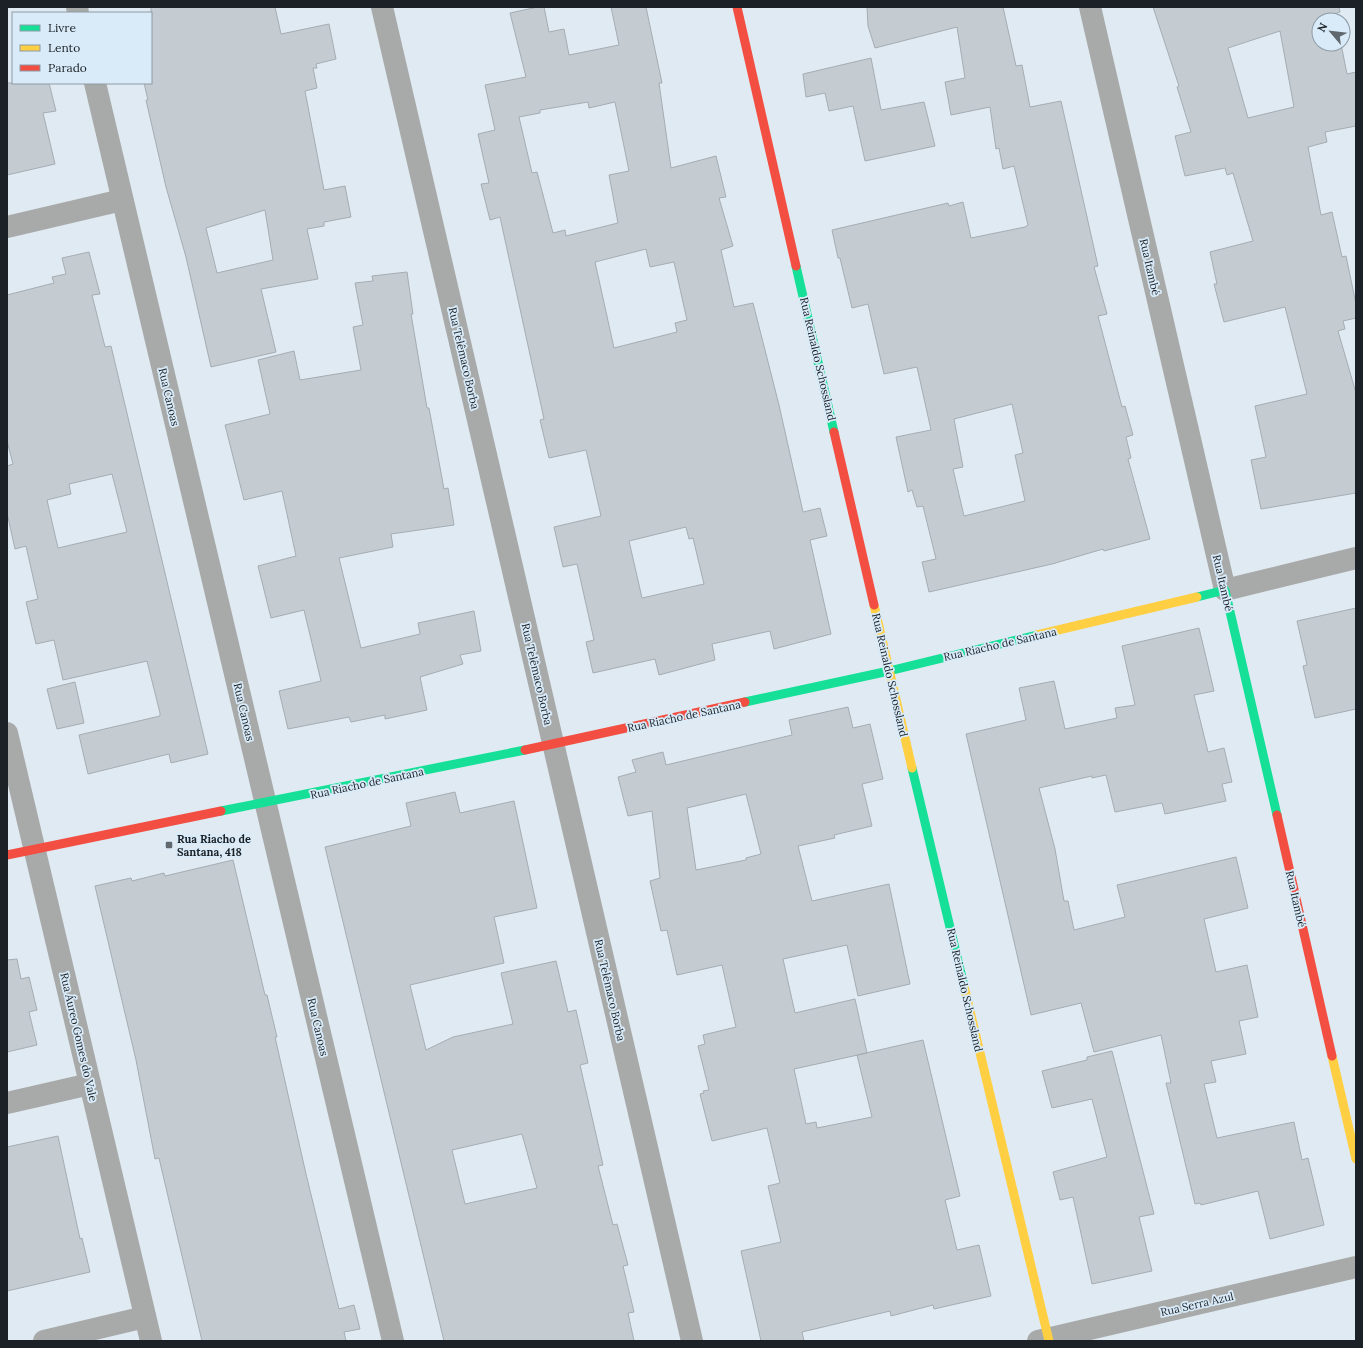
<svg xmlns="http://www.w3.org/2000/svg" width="1363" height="1348" font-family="Lora,serif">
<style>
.building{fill:#c4ccd2;stroke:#a5adb3;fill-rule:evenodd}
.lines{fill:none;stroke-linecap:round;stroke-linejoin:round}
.street{stroke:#a8aaa9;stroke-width:22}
.fast{stroke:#16e098;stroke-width:9}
.slow{stroke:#ffcf43;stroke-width:9}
.jam{stroke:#f24e42;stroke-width:9}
.poi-dot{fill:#60676d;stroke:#d9ebf9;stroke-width:1.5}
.labels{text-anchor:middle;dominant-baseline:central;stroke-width:3.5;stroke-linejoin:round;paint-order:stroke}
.street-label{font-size:11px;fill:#1b2126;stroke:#d9ebf9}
.poi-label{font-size:11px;font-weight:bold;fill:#1b2126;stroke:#d9ebf9;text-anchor:start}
</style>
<rect width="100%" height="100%" fill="#e0eaf2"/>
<g class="building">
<path d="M151 7H275L281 34 329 24 336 59 316 64 317 68H313L317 88 305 91 324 190 345 186 351 217 324 222V226L307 229 318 279 261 289 276 352 211 367 186 257 166 187 146 100H148L144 83H151ZM265 210 273 260 217 273 206 228Z"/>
<path d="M538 7H544L549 32 564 29 569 55 619 45 611 7H646L662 83H659L671 168 716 156 726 197 719 198 733 246 721 250 734 307 753 303 779 405 803 512 820 508 827 536 810 540 831 634 774 649 770 631 712 644 715 660 659 675 655 659 593 673 586 642 594 640 577 564 563 567 554 527 601 516 586 450 549 458 540 420 544 419 500 217 490 220 481 184 489 183 478 134 495 130 485 85 526 77 510 13ZM588 102 589 108 615 102 629 171 609 175 618 223 566 236 565 230 553 233 537 172 532 173 519 117 540 113V110ZM646 249 650 267 674 262 687 320 675 323 677 332 614 348 595 262ZM686 527 689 539 693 538 704 584 642 598 629 541Z"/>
<path d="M867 7H1003L1016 66 1022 65 1030 107 1061 101 1098 266 1094 267 1107 314 1098 316 1122 407 1125 406 1133 435 1126 437 1131 458 1128 459 1150 539 1104 551 1103 549 1052 564 929 592 922 562 936 559 923 506 917 507 912 490 908 492 896 437 931 430 917 367 884 374 868 304 852 308 840 258H838L832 230 948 203 949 206 963 202 971 238 1025 227 1028 225 1014 166 1003 169 999 148 996 149 990 107 951 115 945 82 965 78 957 27 875 48 868 26ZM1012 404 1023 453 1015 455 1025 501 964 516 953 469 963 467 954 419Z"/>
<path d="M1153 7H1339L1340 12 1335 14 1336 20H1319V44H1341L1347 74 1356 72V126L1325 132 1327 142 1308 147 1321 215 1332 212 1342 257 1346 256 1356 304V318L1343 321 1345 329 1338 331 1356 393V493L1261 509 1251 460 1266 457 1255 406 1307 394 1285 307 1224 322 1214 284H1217L1210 252 1253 241 1233 173 1227 175 1225 168 1185 176 1175 136 1191 132 1177 87 1179 86ZM1280 31 1294 107 1248 118 1228 48Z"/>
<path d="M871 58 881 110 924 102 935 146 865 161 853 106 829 111 825 93 806 97 803 74Z"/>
<path d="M7 83H49L56 111 43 113 55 164 7 175Z"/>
<path d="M89 252 100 294 92 295 105 347 111 346 208 754 171 763 169 754 88 774 79 735 160 716V713L147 661 63 680 54 640 36 644 26 602 38 599 26 546 15 549 7 513V466L13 464 7 441V295L54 283 52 277 66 274 62 258ZM112 474 127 532 58 548 47 500 71 494 69 484Z"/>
<path d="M407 272 413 314H411L427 408H429L444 489 448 488 454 525 391 534 393 547 339 558 361 648 420 634 418 623 474 611 481 651 460 655 463 664 420 677 427 710 385 719V715L351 722 349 717 288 729 279 691 321 681 304 610 271 618 258 566 296 556 282 491 244 500 225 425 270 414 258 360 294 351 300 380 361 370 353 327 363 325 355 283 373 281 372 276Z"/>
<path d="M1356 608V709L1315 718 1303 666 1307 665 1297 621Z"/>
<path d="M1199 628 1214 691 1194 695 1208 752 1224 748 1232 782 1222 784 1226 801 1165 814 1162 803 1115 812 1106 775 1092 778V776L1039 788 1055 849 1064 901H1068L1074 930 1125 917 1117 885 1236 857 1248 908 1204 919 1216 972 1247 965 1258 1017 1239 1021 1246 1054 1211 1061 1216 1082 1204 1084 1217 1138 1294 1122 1302 1160 1308 1158 1324 1225 1270 1239 1258 1191 1201 1205 1200 1203 1195 1204 1166 1083H1171L1161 1035 1094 1052 1081 1003 1031 1015 966 734 1026 720 1019 688 1054 681 1065 729 1117 718 1115 708 1135 705 1122 646Z"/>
<path d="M75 682 84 723 57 729 47 689Z"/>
<path d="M848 707 853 728 870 724 883 779 862 784 872 826 834 835 835 838 798 846 812 901 889 884 910 984 858 996 847 945 783 959 795 1013 855 999 867 1053 794 1069 806 1124 816 1122 817 1128 872 1117 857 1055 923 1040 960 1196 945 1200 957 1250 979 1245 991 1296 934 1309 933 1305 891 1316 890 1311 802 1332 804 1341H761L741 1251 781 1242 768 1186 780 1183 767 1128 712 1141 700 1094 704 1093 703 1091 709 1090 698 1046 705 1044 703 1035 736 1027 722 965 677 975 667 930 661 931 650 881 660 878 652 811 628 816 618 777 636 772 632 760 663 752 666 765 792 735 789 720ZM746 794 761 854 746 858V860L696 870 687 808Z"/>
<path d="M455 792 460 813 514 801 537 908 494 917 504 963 410 985 426 1050 453 1037 513 1024 501 973 556 961 568 1012 576 1010 588 1063 580 1065 603 1165 598 1166 613 1225 617 1224 628 1265 623 1266 634 1312 628 1313 634 1341H444L325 847 411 826 406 803ZM522 1134 537 1188 465 1204 452 1150Z"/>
<path d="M233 860 265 995H267L277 1037H275L306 1174 339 1309 354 1305 360 1329 344 1332 346 1341H202L159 1158 155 1159 136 1060 95 886 131 878 132 881 164 873 165 876Z"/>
<path d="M17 959 21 979 29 977 37 1010 29 1012 37 1045 7 1052V960Z"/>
<path d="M1112 1051 1154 1214 1139 1217 1152 1271 1092 1284 1073 1197 1060 1200 1053 1172 1107 1157 1092 1099 1052 1108 1042 1071 1087 1060V1057Z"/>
<path d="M58 1136 80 1239 82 1238 90 1272 7 1291V1147Z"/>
</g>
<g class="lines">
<g class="street">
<path d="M77 7 78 13"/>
<path d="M382 7 692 1341"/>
<path d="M1090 7 1225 590 1356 558"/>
<path d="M95 83 393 1341"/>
<path d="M7 227 122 200"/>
<path d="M7 733 151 1341"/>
<path d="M7 1103 90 1084"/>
<path d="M44 1341 145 1317"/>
<path d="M1038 1341 1356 1267"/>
</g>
<g class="fast">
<path d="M796 266 834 432"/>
<path d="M1197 597 1225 590 1277 815"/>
<path d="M745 702 889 671 1037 635"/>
<path d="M912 768 964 986"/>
<path d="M221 811 525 750"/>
</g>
<g class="slow">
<path d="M874 605 912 768"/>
<path d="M1037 635 1197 597"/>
<path d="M964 986 1049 1341"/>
<path d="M1332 1056 1356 1159"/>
</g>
<g class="jam">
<path d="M737 7 796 266"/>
<path d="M834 432 874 605"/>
<path d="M525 750 745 702"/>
<path d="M1277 815 1332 1056"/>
<path d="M7 855 221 811"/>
</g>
</g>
<rect class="poi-dot" x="165" y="841" width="8" height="8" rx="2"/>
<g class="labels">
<g class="street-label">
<text transform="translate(1150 267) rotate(77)">Rua Itambé</text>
<text transform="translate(464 358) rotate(77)">Rua Telêmaco Borba</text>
<text transform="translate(818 359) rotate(77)">Rua Reinaldo Schossland</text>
<text transform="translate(169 397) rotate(77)">Rua Canoas</text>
<text transform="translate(1223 583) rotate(77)">Rua Itambé</text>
<text transform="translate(1000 644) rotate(-13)">Rua Riacho de Santana</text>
<text transform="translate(537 674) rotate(77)">Rua Telêmaco Borba</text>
<text transform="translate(890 675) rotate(77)">Rua Reinaldo Schossland</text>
<text transform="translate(244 712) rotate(77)">Rua Canoas</text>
<text transform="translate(684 716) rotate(-12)">Rua Riacho de Santana</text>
<text transform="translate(367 783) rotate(-12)">Rua Riacho de Santana</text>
<text transform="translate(1296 899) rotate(77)">Rua Itambé</text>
<text transform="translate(610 990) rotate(77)">Rua Telêmaco Borba</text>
<text transform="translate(965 990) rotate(77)">Rua Reinaldo Schossland</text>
<text transform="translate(318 1027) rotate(77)">Rua Canoas</text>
<text transform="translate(79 1037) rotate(77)">Rua Áureo Gomes do Vale</text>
<text transform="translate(1197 1304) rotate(-13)">Rua Serra Azul</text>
</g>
<g class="poi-label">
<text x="177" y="839">Rua Riacho de<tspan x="177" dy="13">Santana, 418</tspan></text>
</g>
</g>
<rect width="1363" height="1348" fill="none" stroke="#1b2126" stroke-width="16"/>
<rect x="12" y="12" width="140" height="72" fill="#d9ebf9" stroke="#8d9aa5"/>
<rect x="20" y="25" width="20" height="6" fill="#16e098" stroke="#8d9aa5"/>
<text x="48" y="32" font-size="12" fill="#1b2126">Livre</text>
<rect x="20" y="45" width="20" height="6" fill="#ffcf43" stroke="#8d9aa5"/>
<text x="48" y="52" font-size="12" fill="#1b2126">Lento</text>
<rect x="20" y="65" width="20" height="6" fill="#f24e42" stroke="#8d9aa5"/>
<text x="48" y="72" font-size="12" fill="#1b2126">Parado</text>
<g transform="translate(1331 32) rotate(298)"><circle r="19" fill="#d9ebf9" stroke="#8d9aa5"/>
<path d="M0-3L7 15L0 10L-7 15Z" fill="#60676d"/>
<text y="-6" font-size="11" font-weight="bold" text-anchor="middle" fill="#1b2126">N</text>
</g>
</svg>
